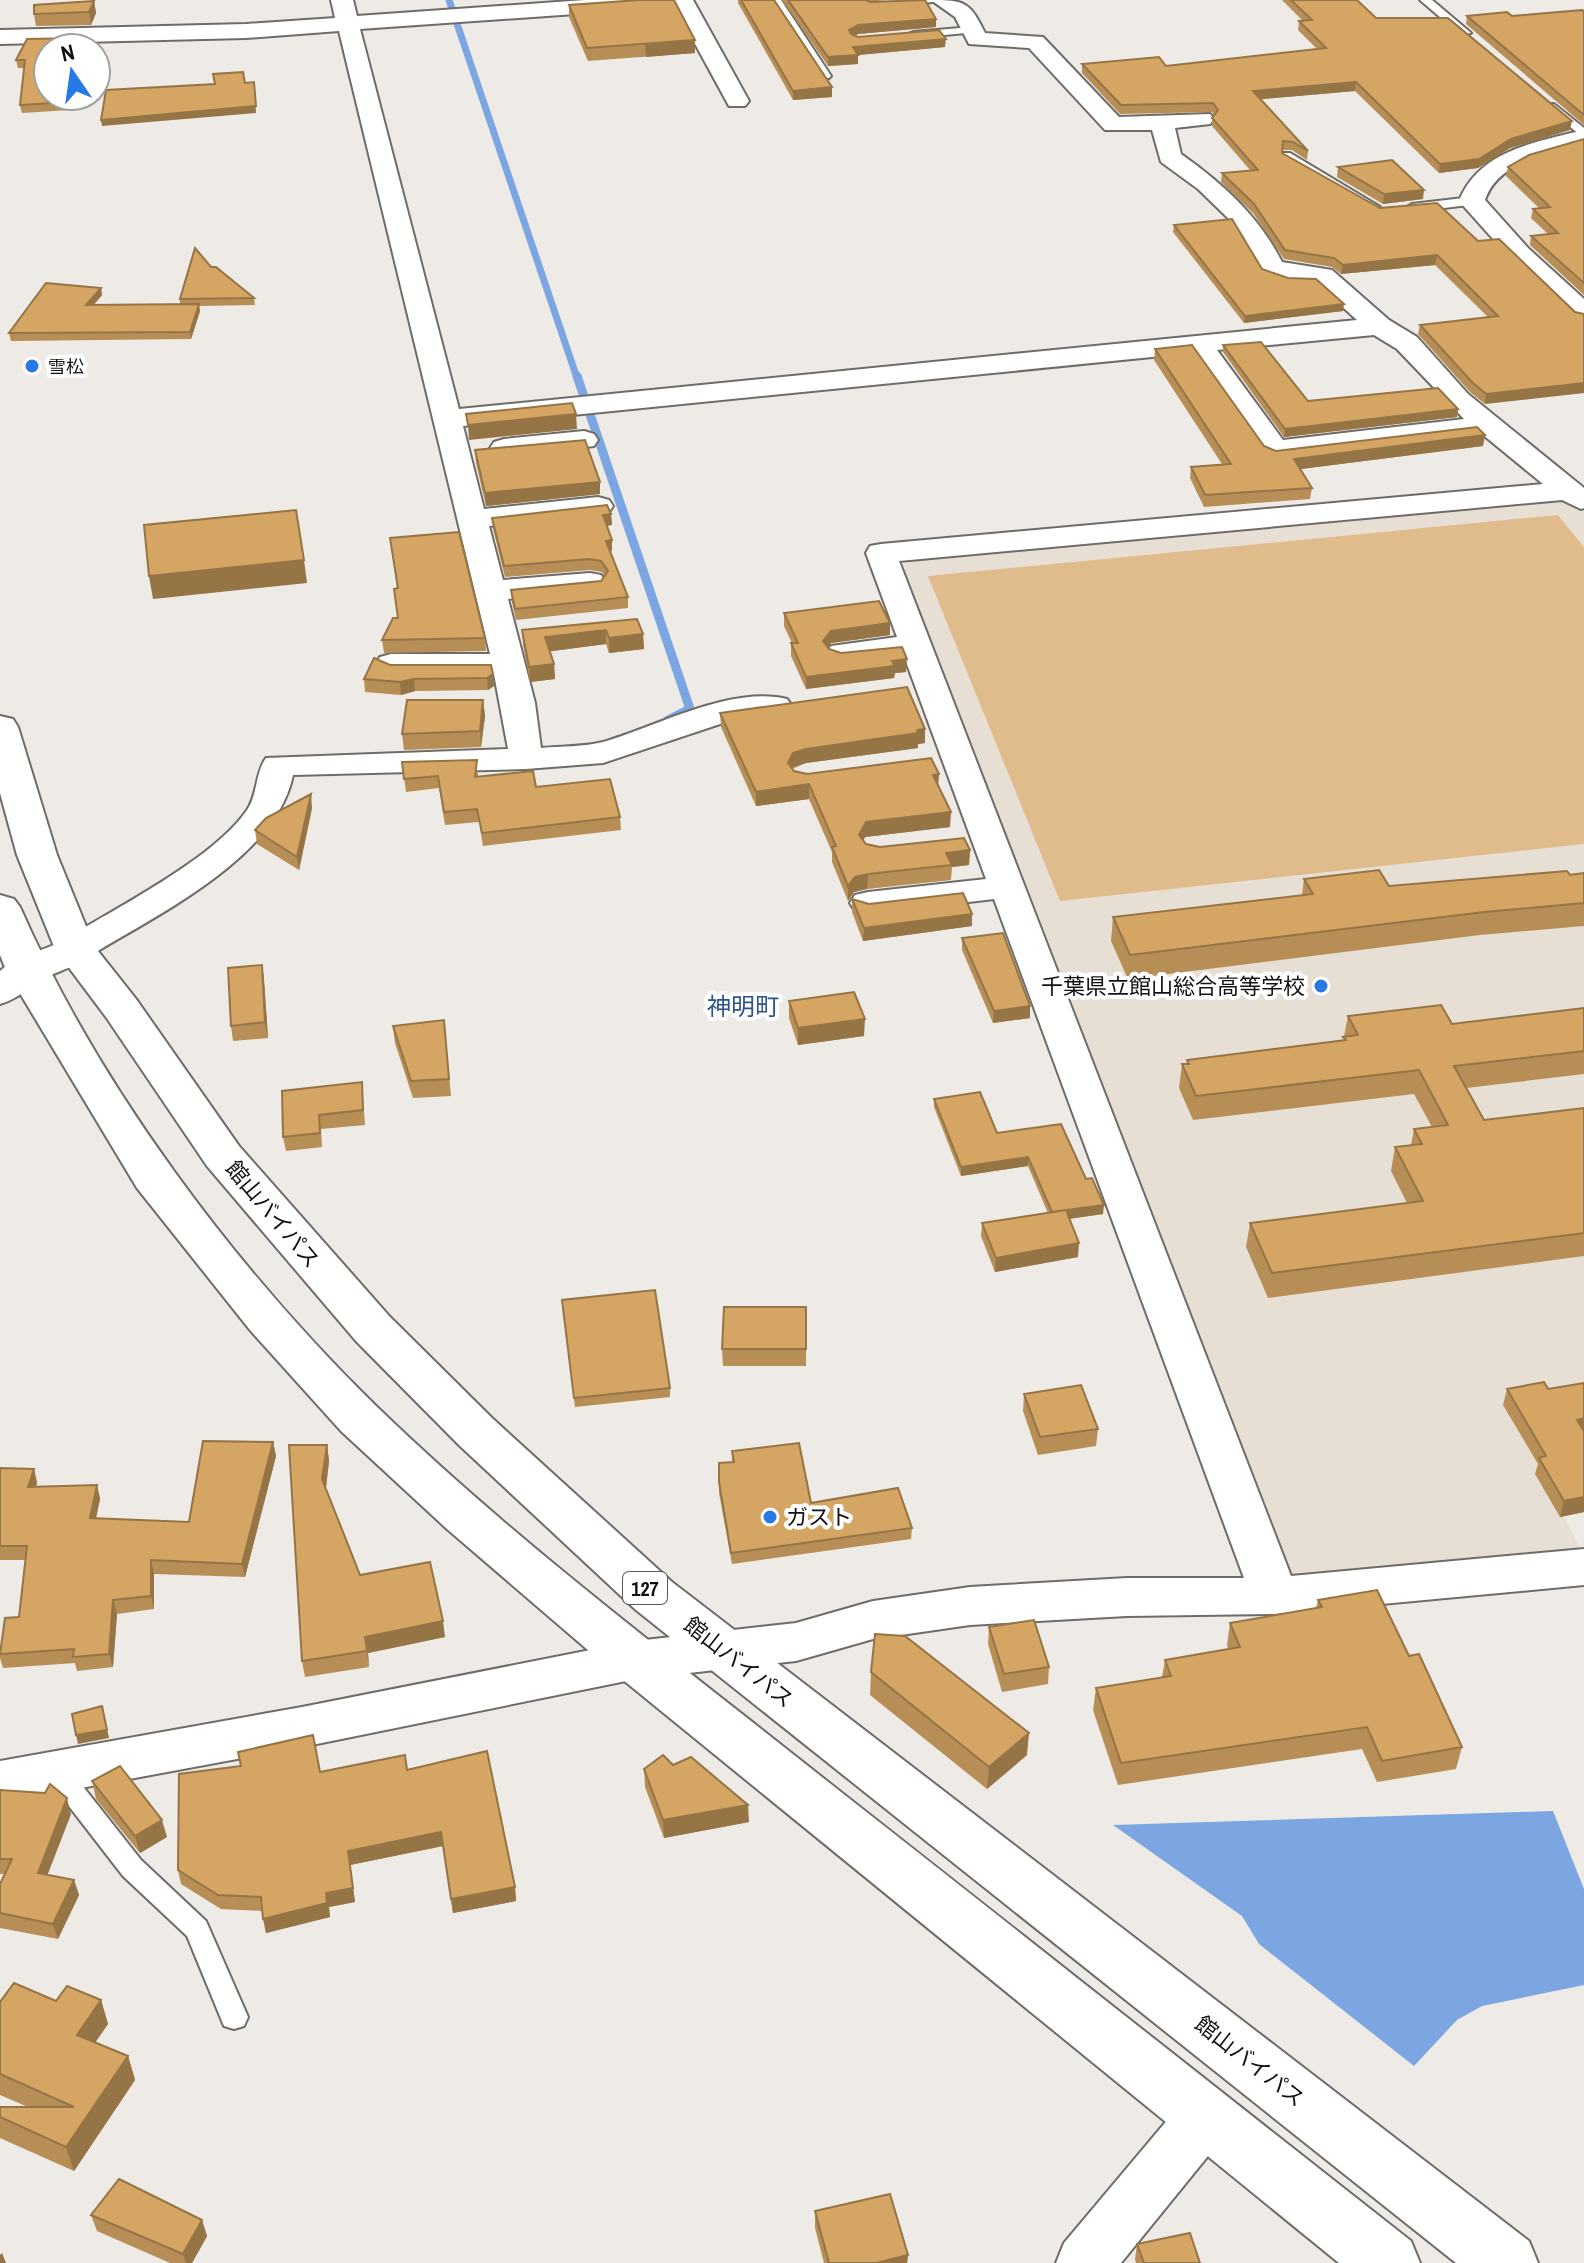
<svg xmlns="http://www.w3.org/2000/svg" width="1584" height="2263" font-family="'Archivo Narrow','Noto Sans JP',sans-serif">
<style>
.built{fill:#e8dfd4}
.green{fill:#e0bc8c}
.water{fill:#7ba6e2}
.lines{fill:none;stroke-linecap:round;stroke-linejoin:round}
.stream-far1{stroke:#7ba6e2;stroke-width:7}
.stream{stroke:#7ba6e2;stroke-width:9}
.lane-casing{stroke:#6f6c68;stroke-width:4}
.street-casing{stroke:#6f6c68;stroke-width:4}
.secondary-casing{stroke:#6f6c68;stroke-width:4}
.highway-casing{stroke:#6f6c68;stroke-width:4}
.lane{fill:#fff;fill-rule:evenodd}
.street{fill:#fff;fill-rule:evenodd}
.secondary{fill:#fff;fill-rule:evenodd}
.highway{fill:#fff;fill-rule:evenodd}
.wall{fill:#b78e56}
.shaded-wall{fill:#957446}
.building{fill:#d5a564;stroke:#957446;stroke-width:2}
.poi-dot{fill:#2779e4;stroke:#fff;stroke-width:3}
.labels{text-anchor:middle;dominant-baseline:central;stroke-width:8;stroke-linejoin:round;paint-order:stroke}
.far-poi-label{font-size:18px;fill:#131110;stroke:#fff;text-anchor:start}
.shield{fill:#fff;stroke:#5a5858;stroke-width:2}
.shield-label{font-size:20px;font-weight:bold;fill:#131110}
.poi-label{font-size:22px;fill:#131110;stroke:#fff;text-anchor:end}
.street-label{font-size:22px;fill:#131110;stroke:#fff}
.neighbourhood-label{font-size:24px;fill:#2d548a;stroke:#fff}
</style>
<rect width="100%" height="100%" fill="#eeeae6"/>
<path class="built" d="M1559 499 1584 508V1393L1508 1404 1580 1548 1284 1583 904 578 905 559Z"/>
<path class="green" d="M1558 515 1584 547V844L1060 901 928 576Z"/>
<path class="water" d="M1553 1811 1584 1889V1985L1482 2006 1457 2020 1414 2066 1259 1944 1242 1916 1113 1825Z"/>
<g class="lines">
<path class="stream-far1" d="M449 0 577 378"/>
<path class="stream" d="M577 376 690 709 668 720"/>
<g class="lane-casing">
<g id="lane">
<path d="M771 0H781L831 76 829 78H821Z"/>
<path d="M901 0H947L902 6 897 3Z"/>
<path d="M1420 0H1432L1471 33 1461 35Z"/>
<path d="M972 27 978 30 976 32 913 38 907 35 913 32Z"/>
<path d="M1546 104H1554L1584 128V138L1546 108Z"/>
<path d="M1282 153H1290L1380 207 1370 210 1282 159Z"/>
<path d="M1472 197 1476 198V204L1412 212 1406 208 1412 204Z"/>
<path d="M57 1762 66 1765 141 1860 206 1921 248 2017 244 2026 234 2029 224 2026 187 1936 123 1876 48 1779 44 1772 48 1765Z"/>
</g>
</g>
<g class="street-casing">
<g id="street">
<path d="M331 0H353L357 16 585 0H693L749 101 745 106H729L675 7 360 29 459 409 1357 320 1316 283 1287 282 1262 273 1244 238 1230 220 1198 189 1161 162 1152 130H1105L1029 48 969 44 955 17 931 0C965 0 970 2 985 33L1043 37 1119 117 1210 114 1214 119 1210 124 1175 128 1181 154C1223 184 1258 215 1282 262L1332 270 1389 320 1417 337 1468 394 1584 488V508L1581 509 1562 500 899 561 1291 1576 1584 1549V1585L1275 1614 1127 1616 970 1625 873 1639 796 1661 636 1679 302 1747 0 1803V1761L302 1707 636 1641 796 1623 873 1601 970 1587 1127 1578H1244L994 899 868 914 855 911 850 903 855 895 868 892 986 879 904 656 842 663 831 660 826 653 831 646 897 637 866 553 870 546 881 544 1543 484 1482 434 1275 459 1265 456 1192 353 463 426 484 509 598 497 609 500 613 506 609 512 598 515 489 526 503 580 590 573 601 575 606 582 601 589 590 591 508 599 535 703 541 748C561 746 584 747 603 742 655 727 732 685 787 699L792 706 787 713 726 722 603 763 526 769 293 775C276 859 156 915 88 957L75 960 62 957 56 949 62 941C114 909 214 859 247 810 258 794 255 773 266 758L508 749 494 674H391L380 671 375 664 380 657 391 654H490L339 31 246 38 0 44V30L246 24 335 18ZM1374 335 1397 349 1464 419 1283 440 1217 350Z"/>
<path d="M1584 130V145C1548 155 1499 160 1485 200L1529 249 1584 299V321L1575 319 1511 259 1459 201C1479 150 1536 142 1584 130Z"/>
<path d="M584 431 594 434 598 440 594 446 504 457 494 454 490 448 494 442 504 439Z"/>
<path d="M1205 2091 1225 2099 1233 2117 1225 2135 1121 2263H1056L1064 2243 1185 2099Z"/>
</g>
</g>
<g class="secondary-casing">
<path id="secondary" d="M75 937 89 940 95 949C84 965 62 969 45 978 28 986 19 999 0 1004V971L12 961Z"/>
</g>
<g class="highway-casing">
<g id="highway">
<path d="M0 716 13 719 18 727 57 855 94 946 136 999 239 1146 390 1317 493 1419 672 1582 1529 2241 1538 2263H1456L636 1610 459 1445 356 1341 207 1166 106 1017 55 949 17 855 0 793Z"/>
<path d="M0 895 14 899 20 907C99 1087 236 1269 376 1406 514 1540 676 1661 827 1781 1022 1934 1216 2088 1411 2241L1420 2263H1339L617 1675 447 1529 341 1431 250 1330 137 1188 6 970 0 955Z"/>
</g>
</g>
<use href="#lane" class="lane"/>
<use href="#street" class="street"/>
<use href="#secondary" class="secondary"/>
<use href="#highway" class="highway"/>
</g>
<g class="wall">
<path d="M738 0H774L832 97 793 100 738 3Z"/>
<path d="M782 0H886L869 2 936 27 858 34 855 36 858 37 945 47 858 55V64L828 66Z"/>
<path d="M1282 0H1357L1376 18 1570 130 1510 148 1478 168 1439 173 1355 91 1260 99 1308 151 1307 160 1292 150H1282V153L1380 208 1478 241 1575 312 1485 404 1470 392 1418 334 1420 325 1488 317 1435 265 1341 274 1332 267 1284 259 1253 213 1221 182 1222 173 1250 170 1212 126V118L1214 115 1212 112 1120 114 1082 73V64L1166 66 1317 49 1298 30 1299 21H1303Z"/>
<path d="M94 1 96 13 91 25 36 26 34 14Z"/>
<path d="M569 5 695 40V53L588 61 569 17Z"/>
<path d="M1584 11V125L1466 24 1467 16H1512Z"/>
<path d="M81 45 70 110 22 113 20 105 24 68H18L16 60Z"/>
<path d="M1584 139V295L1530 245 1531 236 1548 234 1531 218 1533 209 1539 208 1506 176 1508 167Z"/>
<path d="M1338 167 1423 199 1383 204 1337 177Z"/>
<path d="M1174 225 1262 269 1343 311 1244 323 1173 232Z"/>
<path d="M211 267 254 298 255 305 199 306 200 311 191 339 11 341 9 333 101 288 102 295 94 305 180 304V299Z"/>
<path d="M1223 345 1308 401 1458 409 1457 417 1284 437 1223 352Z"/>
<path d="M1155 349 1264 446 1276 451 1483 446 1301 469 1312 488 1310 499 1204 507 1190 478 1191 467 1222 464 1154 360Z"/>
<path d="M475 450 600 482V494L486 506 476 463Z"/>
<path d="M611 514 612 525 606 526 612 540V551H610L628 597V608L516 620 512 602 511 590 601 581 605 576 602 572 590 570 505 577 493 529 492 518Z"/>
<path d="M390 538 485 638 486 651 384 653 382 640 397 618V588Z"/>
<path d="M784 613 890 623V635L831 643 827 647 829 649 906 672 895 673 894 678 806 689 791 656V643H792L784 626Z"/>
<path d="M637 619 643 634 644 649 609 653 606 644 550 651 554 664 555 679 530 682 523 645 522 630Z"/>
<path d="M390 665H491L494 686 488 690 415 691 401 695 365 692 364 679Z"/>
<path d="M483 700 485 716 481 747 404 750 402 734Z"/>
<path d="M720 713 925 743 918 744V748L806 763 792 769 794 771 807 774 938 787 950 827 865 837 863 841 866 844 880 847 970 850 969 865 952 867 951 880 867 889 854 892 848 901 832 862V852L809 799 756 806 721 727Z"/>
<path d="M402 762 478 773V776L536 787 620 817 621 830 483 846 479 822 445 825 439 788 406 792Z"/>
<path d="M312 808 299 870 257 844 255 830Z"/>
<path d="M1584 873V926L1480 935 1128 979 1111 941 1113 917 1302 895 1304 879 1389 886Z"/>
<path d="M852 899 869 904 972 914V926L863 941 852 912Z"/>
<path d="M962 938 1030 1018 993 1023 962 950Z"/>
<path d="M262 965 264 980 268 1038 233 1041 231 1026Z"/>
<path d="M789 1001 864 1036 798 1045 789 1018Z"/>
<path d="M1584 1008V1074L1466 1088 1484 1120 1584 1108V1256L1268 1298 1246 1247 1250 1223 1407 1203 1391 1171 1395 1147 1411 1145 1414 1129 1432 1127 1414 1094 1193 1120 1179 1088 1182 1064H1187V1060L1343 1041 1348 1016 1452 1024Z"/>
<path d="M444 1020 451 1096 413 1098 395 1043 393 1026Z"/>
<path d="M362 1082 365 1125 321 1129 322 1147 286 1151 283 1137Z"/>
<path d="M934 1099 1086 1179 1103 1214 1070 1219 1078 1257 995 1272 981 1236 982 1223 1048 1213 1028 1166 961 1176 934 1107Z"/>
<path d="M562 1300 670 1388V1397L575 1407Z"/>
<path d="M806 1307V1366H723L722 1349Z"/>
<path d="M1584 1383V1512L1560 1517 1535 1474 1538 1464 1503 1405 1507 1389H1548Z"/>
<path d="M1024 1394 1098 1429 1096 1446 1038 1455 1023 1411Z"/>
<path d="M273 1442 276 1456 245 1577 154 1574V1609L117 1614 113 1667 77 1671 75 1663 3 1668 0 1658V1647L19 1617 25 1560H0V1468L37 1482 36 1487 97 1485 100 1499 96 1518 189 1522Z"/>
<path d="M327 1445 329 1461 326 1488 360 1575 445 1637 368 1653 369 1667 305 1677 302 1661Z"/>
<path d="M732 1451 811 1503 912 1528 911 1539 732 1564 719 1493V1482L732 1462Z"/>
<path d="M1318 1600 1409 1656 1462 1747 1456 1769 1377 1782 1362 1749 1118 1785 1093 1710 1096 1688 1162 1677 1165 1660 1228 1649 1227 1645 1230 1623 1316 1608Z"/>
<path d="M989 1627 1049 1667 1048 1684 1002 1692 988 1644Z"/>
<path d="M871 1672 1027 1755 987 1789 870 1695Z"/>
<path d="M673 1765 749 1822 664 1838 645 1787 644 1769Z"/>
<path d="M407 1770 515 1887 516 1901 453 1913 443 1846 350 1865 355 1902 329 1907 330 1917 266 1933 263 1911 221 1909 181 1884 178 1870 320 1772Z"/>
<path d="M92 1781 167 1837 140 1853 96 1799Z"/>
<path d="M0 1790 71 1814 47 1875 74 1880 79 1895 58 1939 0 1928V1884L5 1874H0Z"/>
<path d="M101 2000 108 2024 95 2042 128 2056 135 2080 74 2171 0 2138V2107H28L0 2095V2002Z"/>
<path d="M815 2211 908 2255 907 2263H824L815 2228Z"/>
<path d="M91 2215 202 2220 207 2236 192 2263H170L97 2231Z"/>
<path d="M1137 2244 1200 2263H1136L1135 2259Z"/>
</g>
<g class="shaded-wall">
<path d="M94 1 96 13 91 25 89 12Z"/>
<path d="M936 19V27L858 34 849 39V30L858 25Z"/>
<path d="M946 39 945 47 858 55V64L828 66V57L853 47Z"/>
<path d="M695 40V53L646 57 645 44Z"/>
<path d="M254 82 256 113 102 126 101 120Z"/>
<path d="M1356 82 1355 91 1252 100 1253 91Z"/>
<path d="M832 87V97L793 100V91Z"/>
<path d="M70 96H73L70 110 69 102Z"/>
<path d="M1572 121 1570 130 1510 148 1478 168 1439 173 1440 164 1511 139Z"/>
<path d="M1424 190 1423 199 1383 204 1384 194Z"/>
<path d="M1437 255 1435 265 1341 274 1343 265Z"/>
<path d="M101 288 102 295 87 312 86 305Z"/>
<path d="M199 304 200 311 191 339 190 332Z"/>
<path d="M1344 304 1343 311 1244 323 1245 316Z"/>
<path d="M1584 383V393L1485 404 1486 394Z"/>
<path d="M1458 409 1457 417 1284 437 1285 429Z"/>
<path d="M576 414 577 429 469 440 468 425Z"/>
<path d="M1485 435 1483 446 1293 470 1294 459Z"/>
<path d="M600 482V494L486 506 485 493Z"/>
<path d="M611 514 612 525 603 526V515Z"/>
<path d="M612 540V551L607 552 606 541Z"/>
<path d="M304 560 307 583 153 599 149 576Z"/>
<path d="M890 623V635L831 643 823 653V641L831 631Z"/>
<path d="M606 630V644L546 652 545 637Z"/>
<path d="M643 634 644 649 609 653V638Z"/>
<path d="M907 659 906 672 895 673 894 678 806 689V677Z"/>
<path d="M554 664 555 679 530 682 529 667Z"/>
<path d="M493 674 494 686 488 690 487 678Z"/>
<path d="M414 679 415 691 401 695 400 682Z"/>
<path d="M483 700 485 716 481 747 480 731Z"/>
<path d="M925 729V743L918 744V748L806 763 793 767 788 778V763L793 753 806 749Z"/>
<path d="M939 774 938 789 933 775Z"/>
<path d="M809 784V799L756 806V792Z"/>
<path d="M311 794 312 808 299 870 297 857Z"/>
<path d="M951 812 950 827 865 837 858 850 859 835 866 822Z"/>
<path d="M970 850 969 865 952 867 946 853Z"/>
<path d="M868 874 867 889 854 892 848 901V886L855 877Z"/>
<path d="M972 914V926L863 941 864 928Z"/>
<path d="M262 965 264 980 268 1038 265 1022Z"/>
<path d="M1030 1006V1018L993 1023 994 1011Z"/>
<path d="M865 1019 864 1036 798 1045V1028Z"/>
<path d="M1028 1157V1166L961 1176V1167Z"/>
<path d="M1104 1205 1103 1214 1051 1221 1052 1213Z"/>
<path d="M1079 1243 1078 1257 995 1272 996 1258Z"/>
<path d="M1584 1418V1433L1577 1420Z"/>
<path d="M273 1442 276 1456 245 1577 242 1564Z"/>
<path d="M327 1445 329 1461 325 1495 322 1479Z"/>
<path d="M34 1469 37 1482 32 1501 28 1487Z"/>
<path d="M97 1485 100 1499 93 1531 90 1518Z"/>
<path d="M1584 1497V1512L1560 1517 1564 1501Z"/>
<path d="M151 1560 154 1574V1609L151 1596Z"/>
<path d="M113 1600 117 1614 113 1667 109 1654Z"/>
<path d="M443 1621 445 1637 368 1653 369 1667 365 1637Z"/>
<path d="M102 1706 109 1738 78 1744 76 1735Z"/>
<path d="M1029 1733 1027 1755 987 1789 989 1767Z"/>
<path d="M67 1798 71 1814 42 1889 38 1873Z"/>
<path d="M748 1805 749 1822 664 1838 663 1820Z"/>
<path d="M162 1820 167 1837 140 1853 135 1836Z"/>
<path d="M441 1832 443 1846 350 1865 355 1902 329 1907 330 1917 266 1933 263 1919 326 1893 348 1851Z"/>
<path d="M74 1880 79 1895 58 1939 53 1924Z"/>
<path d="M515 1887 516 1901 453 1913 451 1899Z"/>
<path d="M101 2000 108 2024 84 2059 77 2035Z"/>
<path d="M128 2056 135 2080 74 2171 66 2147Z"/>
<path d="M202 2220 207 2236 192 2263H186L183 2254Z"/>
<path d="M2 2253 6 2263H0V2255Z"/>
<path d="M908 2255 907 2263H876Z"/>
</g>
<g class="building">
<path d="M639 0H674L695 40 587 48 569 5Z"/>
<path d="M741 0H774L832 87 793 91Z"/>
<path d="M788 0H866L870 2 925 0 936 19 858 25 849 30 851 34 858 37 939 30 946 39 853 47 858 55 828 57Z"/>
<path d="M1291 0H1357L1376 18H1448L1572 121 1511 139 1479 159 1440 164 1356 82 1253 91 1308 151 1293 142 1283 141 1282 153 1380 208 1437 203 1478 241 1499 239 1575 312 1584 314V383L1486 394 1472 382 1420 325 1498 316 1437 255 1343 265 1334 258 1285 250 1254 204 1222 173 1258 170 1212 118 1218 110 1213 103 1121 105 1082 64 1159 57 1166 66 1326 48 1299 21 1312 20Z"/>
<path d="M94 1 89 12 34 14V5Z"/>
<path d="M1582 10 1584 11V115L1467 16 1507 12 1512 16Z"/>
<path d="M80 38 78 48H48V96H70L69 102 20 105 25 60H16L27 39Z"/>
<path d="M243 72 245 83 254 82 256 106 101 120 106 90 215 84 213 74Z"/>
<path d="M1584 139V283L1531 236 1558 233 1533 209 1550 207 1508 167 1529 155Z"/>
<path d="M1392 160 1424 190 1384 194 1338 167Z"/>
<path d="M1232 219 1262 269 1288 278 1316 279 1344 304 1245 316 1174 225Z"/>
<path d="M195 248 211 267H216L254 298 180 299Z"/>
<path d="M46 283 101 288 86 305 199 304 190 332 9 333Z"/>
<path d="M1261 342 1308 401 1438 388 1458 409 1285 429 1223 345Z"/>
<path d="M1192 345 1264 446 1276 451 1477 427 1485 435 1294 459 1312 488 1205 495 1191 467 1231 464 1155 349Z"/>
<path d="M572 403 576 414 468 425 466 414Z"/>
<path d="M585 440 600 482 485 493 475 450Z"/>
<path d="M607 505 611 514 603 515 612 540 606 541 628 597 515 609 511 590 601 581 608 571 601 561 589 559 504 566 492 518Z"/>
<path d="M296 510 304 560 149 576 144 525Z"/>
<path d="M459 532 485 638 382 640 393 618H398L394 589 398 588 390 538Z"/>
<path d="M879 601 890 623 831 631 823 641 829 649 841 653 902 647 907 659 892 661 895 666 806 677 791 643H798L784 613Z"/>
<path d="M637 619 643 634 609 638 606 630 545 637 554 664 529 667 522 630Z"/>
<path d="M374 658 390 665H491L493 674 487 678 414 679 400 682 364 679Z"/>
<path d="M907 687 925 729 917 730 918 733 806 749 793 753 788 763 794 771 807 774 931 758 939 774 933 775 951 812 866 822 859 835 866 844 880 847 964 838 970 850 946 853 952 865 868 874 855 877 848 886 832 847 836 846 809 784 756 792 720 713Z"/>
<path d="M407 700H483L480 731 402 734Z"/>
<path d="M477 760 475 777 533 771 536 787 610 779 620 817 482 833 477 809 444 812 438 776 404 779 402 762Z"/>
<path d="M311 794 297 857 255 830 266 818Z"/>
<path d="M1379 870 1389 886 1567 871 1570 875 1584 873V903L1484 912 1130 955 1113 917 1313 894 1304 879Z"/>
<path d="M963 893 972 914 864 928 852 899 869 904Z"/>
<path d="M1003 933 1030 1006 994 1011 962 938Z"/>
<path d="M262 965 265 1022 231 1026 228 968Z"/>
<path d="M854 992 865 1019 798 1028 789 1001Z"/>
<path d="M1441 1005 1452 1024 1584 1008V1051L1454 1066 1484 1120 1584 1108V1233L1272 1273 1250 1223 1423 1201 1395 1147 1422 1144 1414 1129 1448 1125 1419 1070 1196 1096 1182 1064H1189L1187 1060 1346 1040 1343 1037 1358 1035 1348 1016Z"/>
<path d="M444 1020 449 1079 411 1081 393 1026Z"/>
<path d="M362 1082 363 1110 319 1115 320 1133 283 1137 282 1091Z"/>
<path d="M980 1092 997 1133 1061 1124 1086 1179 1092 1178 1104 1205 1052 1212 1028 1157 961 1167 934 1099Z"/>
<path d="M1066 1210 1079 1243 996 1258 982 1223Z"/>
<path d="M655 1290 670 1388 574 1398 562 1300Z"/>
<path d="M724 1307H806V1349H722Z"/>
<path d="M1544 1382 1548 1389 1584 1383V1418L1577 1420 1584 1431V1497L1564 1501 1539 1458 1546 1456 1507 1389Z"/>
<path d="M1081 1385 1098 1429 1040 1437 1024 1394Z"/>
<path d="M203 1441 273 1442 242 1564 151 1560V1596L113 1600 109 1654 73 1657 74 1649 0 1654 5 1618 19 1617 27 1546H0V1468L34 1469 28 1487 97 1485 90 1518 189 1522Z"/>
<path d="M799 1443 811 1503 898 1488 912 1528 731 1553 719 1482V1463L734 1462 732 1451Z"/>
<path d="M289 1445H327L322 1479 360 1575 430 1562 443 1621 365 1637 367 1651 302 1661Z"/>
<path d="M1377 1590 1409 1656 1419 1654 1462 1747 1382 1761 1367 1727 1121 1763 1096 1688 1171 1676 1165 1660 1240 1647 1230 1623 1322 1607 1318 1600Z"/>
<path d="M1034 1620 1049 1667 1004 1674 989 1627Z"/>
<path d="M875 1634 905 1636 1029 1733 989 1767 871 1672Z"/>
<path d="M102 1706 107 1730 76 1735 72 1714Z"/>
<path d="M313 1735 320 1772 405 1755 407 1770 487 1751 515 1887 451 1899 441 1832 348 1851 353 1888 326 1893 327 1903 263 1919 261 1897 218 1895 178 1870 179 1774 241 1766 238 1752Z"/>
<path d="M663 1755 673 1765 691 1757 748 1805 663 1820 644 1769Z"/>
<path d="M120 1766 162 1820 135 1836 92 1781Z"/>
<path d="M50 1784 67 1798 38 1873 74 1880 53 1924 0 1913V1884L12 1859H0V1790L45 1793Z"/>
<path d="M14 1983 56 2001 67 1986 101 2000 77 2035 128 2056 66 2147 0 2117V2107H74L0 2074V2002Z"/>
<path d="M119 2179 202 2220 183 2254 91 2215Z"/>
<path d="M890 2194 908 2255 876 2263H829L815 2211Z"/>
<path d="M1190 2233 1200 2263H1144L1137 2244Z"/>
</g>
<g class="poi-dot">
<circle cx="32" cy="366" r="8"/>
<circle cx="1321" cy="986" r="8"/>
<circle cx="770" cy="1517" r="8"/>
</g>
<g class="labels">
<g class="far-poi-label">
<text x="48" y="366">雪松</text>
</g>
<rect class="shield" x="623" y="1572" width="44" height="32" rx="6"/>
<g class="shield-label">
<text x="645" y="1588">127</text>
</g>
<g class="poi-label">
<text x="1305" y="986">千葉県立館山総合高等学校</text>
<text x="786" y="1517" text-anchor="start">ガスト</text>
</g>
<g class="street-label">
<text transform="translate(273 1214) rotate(50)">館山バイパス</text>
<text transform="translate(739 1662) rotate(38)">館山バイパス</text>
<text transform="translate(1250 2061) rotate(38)">館山バイパス</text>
</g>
<g class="neighbourhood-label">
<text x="743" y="1006">神明町</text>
</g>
</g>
<g transform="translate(72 72) rotate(347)"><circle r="38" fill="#ffffff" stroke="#a1a09f" stroke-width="2"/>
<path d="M0-6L14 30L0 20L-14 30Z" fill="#2779e4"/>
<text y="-12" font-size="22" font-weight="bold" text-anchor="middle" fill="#131110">N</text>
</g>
</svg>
